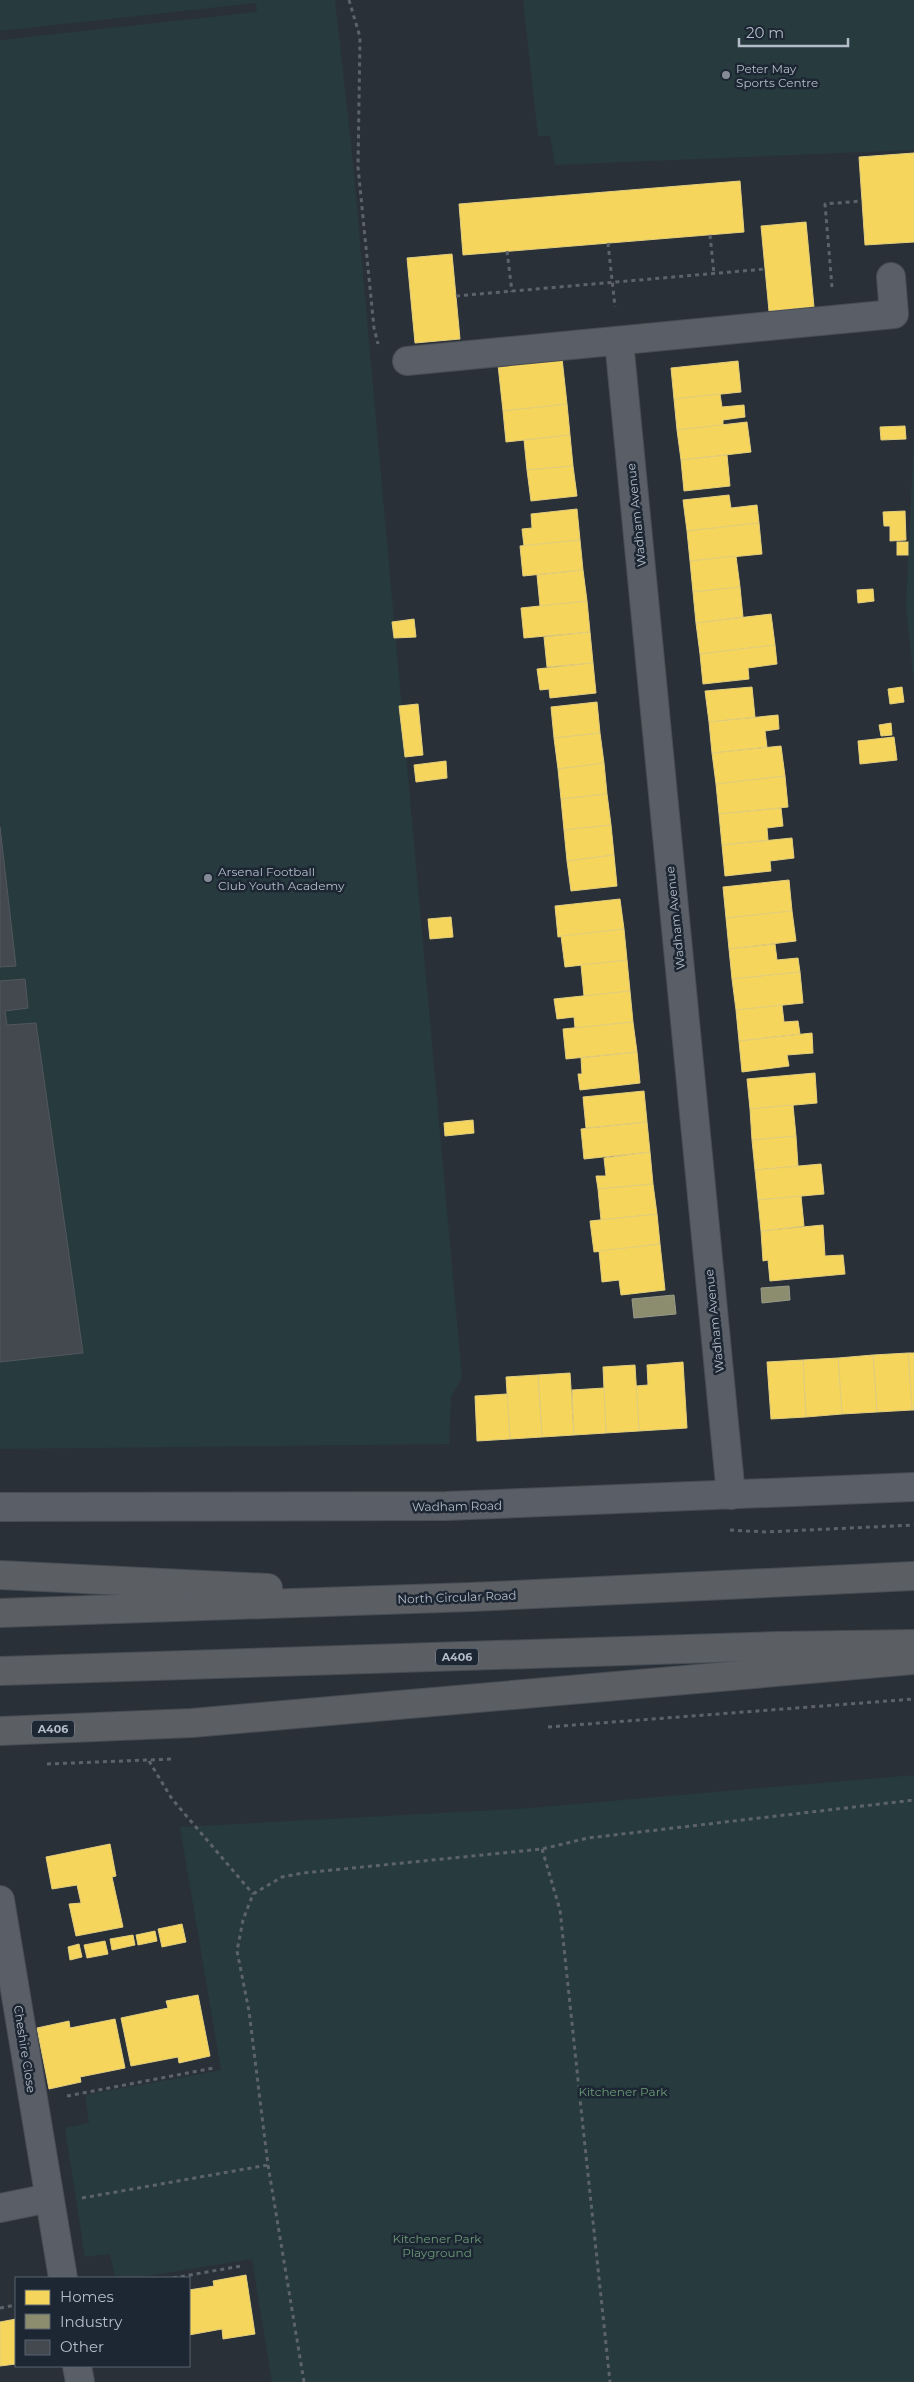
<svg xmlns="http://www.w3.org/2000/svg" width="914" height="2382" font-family="Montserrat,sans-serif">
<style>
.green{fill:#273a3e}
.homes{fill:#f6d55c;stroke:#e2ce7d}
.industry{fill:#8c8c6e;stroke:#989a89}
.building{fill:#444950;stroke:#52575f}
.lines{fill:none;stroke-linecap:round;stroke-linejoin:round}
.minor-casing{stroke:#484c53;stroke-width:30}
.tertiary-casing{stroke:#484c53;stroke-width:30}
.trunk-casing{stroke:#474c53;stroke-width:30}
.path{stroke:#5d636a;stroke-width:3;stroke-dasharray:4 4;stroke-linecap:butt}
.minor{stroke:#5a5e66;stroke-width:28}
.tertiary{stroke:#5a5e66;stroke-width:28}
.trunk{stroke:#5b5f64;stroke-width:28}
.poi-dot{fill:#848b96;stroke:#1d2633;stroke-width:2}
.labels{text-anchor:middle;dominant-baseline:central;stroke-width:5;stroke-linejoin:round;paint-order:stroke}
.shield{fill:#1d2633;stroke:#878f9c;stroke-width:1}
.shield-label{font-size:11px;font-weight:bold;fill:#b4bcc9}
.poi-label{font-size:12px;fill:#b4bcc9;stroke:#1d2633;text-anchor:start}
.street-label{font-size:12px;fill:#b4bcc9;stroke:#1d2633}
.park-label{font-size:12px;fill:#6b9a76;stroke:#1d2633}
</style>
<rect width="100%" height="100%" fill="#2a3038"/>
<g class="green">
<path d="M0 0H335L352 152 462 1378 451 1396 449 1444 0 1449V40L257 12 256 3 0 31Z"/>
<path d="M523 0H914V150L555 165 550 136H538Z"/>
<path d="M914 435V684L906 606Z"/>
<path d="M914 1775V2382H272L252 2259 135 2278H115L110 2254 85 2257 65 2128 89 2123 85 2095 221 2070 180 1827 517 1809Z"/>
</g>
<g class="homes">
<path d="M914 153V242L865 245 859 157Z"/>
<path d="M740 181 744 232 463 255 459 204Z"/>
<path d="M806 222 814 307 769 311 761 226Z"/>
<path d="M452 254 460 339 415 343 407 258Z"/>
<path d="M562 358 567 404 503 411 498 365Z"/>
<path d="M738 361 741 392 674 399 671 368Z"/>
<path d="M720 394 722 407 744 405 745 417 723 420V425L677 430 674 399Z"/>
<path d="M567 404 570 435 506 442 503 411Z"/>
<path d="M747 422 751 452 681 460 677 430Z"/>
<path d="M905 426 906 439 881 440 880 427Z"/>
<path d="M570 435 573 466 527 470 524 440Z"/>
<path d="M727 455 730 486 684 491 681 460Z"/>
<path d="M573 466 577 496 531 501 527 470Z"/>
<path d="M729 495 731 508 757 505 759 523 687 531 683 500Z"/>
<path d="M577 509 580 540 524 546 522 529 532 528 531 514Z"/>
<path d="M905 511 906 540 890 541V526H884L883 512Z"/>
<path d="M759 523 762 554 690 561 687 531Z"/>
<path d="M580 540 583 570 523 576 520 546Z"/>
<rect x="897" y="542" width="11" height="13"/>
<path d="M736 556 740 587 693 592 690 561Z"/>
<path d="M583 570 587 601 540 606 537 575Z"/>
<path d="M740 587 743 617 696 623 693 592Z"/>
<path d="M873 589 874 601 858 603 857 590Z"/>
<path d="M587 601 590 632 524 638 521 608Z"/>
<path d="M771 614 775 645 700 654 696 623Z"/>
<path d="M414 619 416 637 394 638 392 622Z"/>
<path d="M590 632 593 663 547 667 544 637Z"/>
<path d="M775 645 777 664 748 668 749 679 703 684 700 654Z"/>
<path d="M593 663 596 693 550 698 549 689 540 690 537 669Z"/>
<path d="M752 687 755 717 709 722 705 691Z"/>
<path d="M902 687 904 702 890 704 888 689Z"/>
<path d="M597 702 600 733 554 738 551 707Z"/>
<path d="M418 704 423 755 405 757 399 706Z"/>
<path d="M778 715 779 729 765 731 767 747 712 753 709 722Z"/>
<path d="M891 723 892 735 881 736 879 725Z"/>
<path d="M600 733 604 763 558 769 554 738Z"/>
<path d="M894 737 897 760 860 764 858 741Z"/>
<path d="M781 746 785 776 716 784 712 753Z"/>
<path d="M446 761 447 778 416 782 414 765Z"/>
<path d="M604 763 607 794 561 799 558 769Z"/>
<path d="M785 776 788 807 719 814 716 784Z"/>
<path d="M607 794 611 825 564 830 561 799Z"/>
<path d="M781 808 783 826 767 828 768 840 722 845 719 814Z"/>
<path d="M611 825 614 855 567 861 564 830Z"/>
<path d="M792 838 794 858 770 861 771 871 725 876 722 845Z"/>
<path d="M614 855 617 886 571 891 567 861Z"/>
<path d="M789 880 792 911 726 918 723 887Z"/>
<path d="M620 899 624 929 558 937 555 906Z"/>
<path d="M792 911 796 941 729 949 726 918Z"/>
<path d="M451 917 453 937 430 939 428 919Z"/>
<path d="M624 929 627 960 565 967 561 936Z"/>
<path d="M775 944 777 960 798 958 800 972 732 979 729 949Z"/>
<path d="M627 960 630 991 584 996 581 965Z"/>
<path d="M800 972 803 1003 736 1010 732 979Z"/>
<path d="M630 991 633 1022 575 1028 574 1017 557 1019 554 999Z"/>
<path d="M782 1005 784 1022 798 1021 800 1034 739 1041 736 1010Z"/>
<path d="M633 1022 637 1052 566 1059 563 1029Z"/>
<path d="M812 1033 813 1053 787 1055 789 1066 742 1072 739 1041Z"/>
<path d="M637 1052 640 1083 580 1090 578 1074H582L581 1058Z"/>
<path d="M815 1073 817 1103 750 1109 747 1079Z"/>
<path d="M644 1091 647 1122 586 1128 583 1097Z"/>
<path d="M793 1105 796 1136 752 1140 750 1109Z"/>
<path d="M473 1120 474 1133 445 1136 444 1123Z"/>
<path d="M647 1122 650 1152 584 1159 581 1129Z"/>
<path d="M796 1136 798 1166 755 1170 752 1140Z"/>
<path d="M650 1152 653 1184 598 1189 596 1176H606L604 1158Z"/>
<path d="M821 1164 824 1194 758 1200 755 1170Z"/>
<path d="M653 1184 657 1214 601 1220 598 1189Z"/>
<path d="M801 1196 804 1226 761 1231 758 1200Z"/>
<path d="M657 1214 660 1244 594 1252 590 1221Z"/>
<path d="M823 1225 825 1256 843 1255 845 1274 770 1281 768 1260 763 1261 761 1231Z"/>
<path d="M660 1244 665 1290 621 1295 619 1280 602 1282 599 1251Z"/>
<path d="M908 1353H914V1410H912Z"/>
<path d="M908 1353 912 1410 877 1412 873 1355Z"/>
<path d="M873 1355 877 1412 842 1414 838 1358Z"/>
<path d="M838 1358 842 1414 806 1417 803 1360Z"/>
<path d="M803 1360 806 1417 771 1419 767 1362Z"/>
<path d="M683 1362 687 1428 639 1431 636 1386 648 1385 647 1365Z"/>
<path d="M635 1365 639 1431 606 1433 603 1367Z"/>
<path d="M570 1373 574 1435 542 1437 538 1375Z"/>
<path d="M538 1375 542 1437 510 1439 506 1377Z"/>
<path d="M604 1388 606 1433 574 1435 572 1390Z"/>
<path d="M507 1394 510 1439 477 1441 475 1396Z"/>
<path d="M110 1844 116 1876 112 1877 123 1927 76 1936 69 1904 81 1903 77 1885 52 1889 46 1857Z"/>
<path d="M182 1924 186 1942 162 1947 158 1929Z"/>
<path d="M155 1931 157 1941 138 1945 136 1935Z"/>
<path d="M133 1935 135 1945 112 1950 110 1939Z"/>
<path d="M105 1941 108 1954 87 1958 84 1945Z"/>
<path d="M79 1944 82 1957 70 1960 68 1947Z"/>
<path d="M198 1995 210 2056 179 2063 178 2057 131 2066 121 2018 168 2008 166 2001Z"/>
<path d="M115 2019 125 2068 80 2077 81 2082 49 2089 37 2028 69 2021 70 2028Z"/>
<path d="M246 2275 255 2334 223 2339 222 2329 189 2335V2290L214 2286 213 2281Z"/>
<path d="M16 2319V2364L0 2366V2322Z"/>
</g>
<g class="industry">
<path d="M789 1286 790 1300 762 1303 761 1288Z"/>
<path d="M674 1295 676 1314 634 1318 632 1299Z"/>
</g>
<g class="building">
<path d="M0 827 16 966 0 967Z"/>
<path d="M25 979 28 1008 5 1011 7 1025 36 1023 83 1353 0 1362V981Z"/>
</g>
<g class="lines">
<g class="minor-casing">
<g id="minor">
<path d="M619 341 731 1495"/>
<path d="M407 361 894 314 891 277"/>
<path d="M0 1900 63 2278"/>
<path d="M0 2208 49 2198"/>
<path d="M77 2366 80 2382"/>
</g>
</g>
<g class="tertiary-casing">
<path id="tertiary" d="M0 1507 446 1506 914 1487"/>
</g>
<g class="trunk-casing">
<g id="trunk">
<path d="M0 1575 268 1588"/>
<path d="M0 1613 471 1597 914 1576"/>
<path d="M0 1671 778 1646 914 1644"/>
<path d="M0 1731 192 1723 914 1660"/>
</g>
</g>
<g class="path">
<path d="M349 0 360 37 358 167 374 328 378 344"/>
<path d="M710 235 714 274"/>
<path d="M608 243 615 307"/>
<path d="M507 251 512 292"/>
<path d="M832 287 825 204 862 201"/>
<path d="M456 296 765 269"/>
<path d="M730 1530 765 1532 914 1525"/>
<path d="M548 1727 914 1699"/>
<path d="M149 1761 172 1799 253 1894"/>
<path d="M47 1764 173 1759"/>
<path d="M542 1849 560 1910 610 2382"/>
<path d="M67 2096 214 2068"/>
<path d="M82 2198 268 2165"/>
<path d="M173 2278 241 2266"/>
<path d="M0 2308 16 2305"/>
<path d="M304 2382 268 2165 249 2011 237 1951 243 1920 253 1894 282 1877 303 1873 542 1849 588 1838 914 1800"/>
</g>
<use href="#minor" class="minor"/>
<use href="#tertiary" class="tertiary"/>
<use href="#trunk" class="trunk"/>
</g>
<g class="poi-dot">
<circle cx="726" cy="75" r="5"/>
<circle cx="208" cy="878" r="5"/>
</g>
<g class="labels">
<g class="shield">
<rect x="436" y="1648.5" width="42" height="17" rx="4"/>
<rect x="32" y="1720.5" width="42" height="17" rx="4"/>
</g>
<g class="shield-label">
<text x="457" y="1657">A406</text>
<text x="53" y="1729">A406</text>
</g>
<g class="poi-label">
<text x="736" y="68">Peter May<tspan x="736" dy="14">Sports Centre</tspan></text>
<text x="218" y="871">Arsenal Football<tspan x="218" dy="14">Club Youth Academy</tspan></text>
</g>
<g class="street-label">
<text transform="translate(636 515) rotate(-96)">Wadham Avenue</text>
<text transform="translate(675 918) rotate(-96)">Wadham Avenue</text>
<text transform="translate(714 1321) rotate(-96)">Wadham Avenue</text>
<text transform="translate(457 1506) rotate(-1)">Wadham Road</text>
<text transform="translate(457 1597) rotate(-2)">North Circular Road</text>
<text transform="translate(25 2049) rotate(81)">Cheshire Close</text>
</g>
<g class="park-label">
<text x="623" y="2091">Kitchener Park</text>
<text x="437" y="2238">Kitchener Park<tspan x="437" dy="14">Playground</tspan></text>
</g>
</g>
<rect x="15" y="2277" width="175" height="90" fill="#1d2633" stroke="#59626f"/>
<rect x="25" y="2290" width="25" height="15" fill="#f6d55c" stroke="#59626f"/>
<text x="60" y="2302" font-size="15" fill="#b4bcc9">Homes</text>
<rect x="25" y="2314" width="25" height="15" fill="#8c8c6e" stroke="#59626f"/>
<text x="60" y="2327" font-size="15" fill="#b4bcc9">Industry</text>
<rect x="25" y="2340" width="25" height="15" fill="#444950" stroke="#59626f"/>
<text x="60" y="2352" font-size="15" fill="#b4bcc9">Other</text>
<path d="M739 38v8h109v-8" fill="none" stroke="#b4bcc9" stroke-width="2.5"/>
<text x="746" y="38" font-size="15" fill="#b4bcc9" stroke="#1d2633" stroke-width="4" paint-order="stroke">20 m</text>
</svg>
